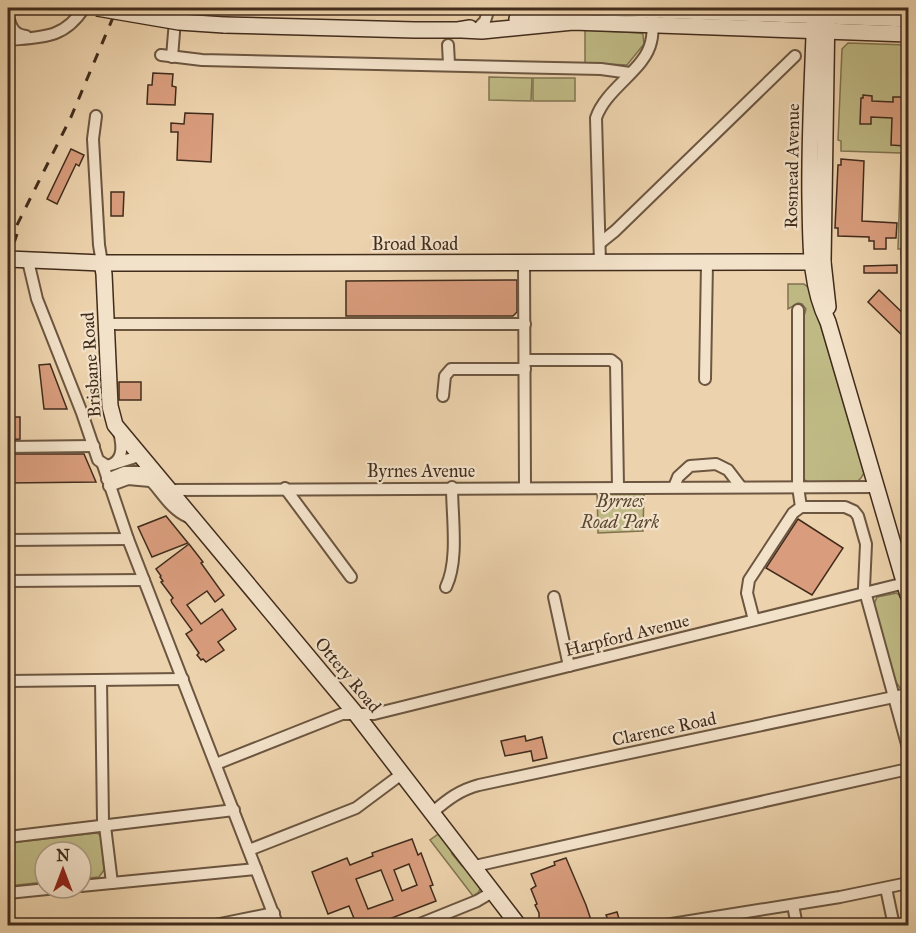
<svg xmlns="http://www.w3.org/2000/svg" width="916" height="933" font-family="'IM FELL Great Primer',serif">
<style>
.green{fill:#bfba85;stroke:#807350;stroke-width:1.5}
.building{fill:#d99d7d;stroke:#412c1c;stroke-width:1.5;fill-rule:evenodd}
.lines{fill:none;stroke-linecap:round;stroke-linejoin:round}
.street-casing{stroke:#6c5640;stroke-width:14}
.secondary-casing{stroke:#412c1c;stroke-width:18}
.street{stroke:#f3e2ca;stroke-width:10}
.secondary{stroke:#f3e2ca;stroke-width:15}
.rail{stroke:#412c1c;stroke-width:3;stroke-dasharray:10 10;stroke-linecap:butt}
.secondary-bridge-casing{stroke:#412c1c;stroke-width:18;stroke-linecap:butt}
.secondary-bridge{stroke:#f3e2ca;stroke-width:15}
.labels{text-anchor:middle;dominant-baseline:central;stroke-width:4.5;stroke-linejoin:round;paint-order:stroke}
.street-label{font-size:18px;fill:#412c1c;stroke:#f3e2ca}
.park-label{font-size:18px;font-style:italic;fill:#5a4831;stroke:#f3e2ca}
</style>
<rect width="100%" height="100%" fill="#edd3ad"/>
<filter id="stains"><feTurbulence type="fractalNoise" baseFrequency=".00333" numOctaves="4"/><feColorMatrix values="0 0 0 0 .2 0 0 0 0 .09 0 0 0 0 .02 0 0 0 .5 -.17"/></filter>
<radialGradient id="worn" r=".72"><stop offset=".6" stop-color="#630" stop-opacity="0"/><stop offset="1" stop-color="#630" stop-opacity=".3"/></radialGradient>
<g class="green">
<path d="M585 30 640 33 643 34 644 44 627 65 585 63Z"/>
<path d="M848 43 908 45V249H898L901 153 841 151V141L838 140 842 49Z"/>
<path d="M489 77 532 78 531 101 489 100Z"/>
<rect x="533" y="78" width="42" height="23"/>
<path d="M788 284H804L810 289 864 473 861 478 858 481 808 482 802 478 803 320 806 309 802 304 798 303 788 309Z"/>
<path d="M644 490 643 531 598 533 597 491Z"/>
<path d="M897 593C915 609 908 666 908 689H901L895 681 874 604 877 597Z"/>
<path d="M441 832 448 840 452 854 462 866 474 875 481 887 478 893 473 896 430 840Z"/>
<path d="M97 833 101 836 104 870 99 877 81 879V852H45V882L8 886V843Z"/>
</g>
<g class="building">
<path d="M153 73 173 74 172 86 176 87 175 105 147 104 148 85H152Z"/>
<path d="M863 95 872 96V101L893 102V97H907L905 146 891 145 892 118 871 117V124H860L861 98H863Z"/>
<path d="M185 113 213 114 211 162 177 160 178 132H171V123L184 124Z"/>
<path d="M71 149 84 155 79 166 76 164 57 204 47 199Z"/>
<path d="M841 159 864 161 862 221 897 223 896 238H886V249H874V241H869V237L838 236V228H835L838 165H841Z"/>
<path d="M111 192H124L123 216H111Z"/>
<path d="M901 251H909V271L902 272Z"/>
<path d="M897 265V273H864V266Z"/>
<path d="M517 280V312L513 316H346V281Z"/>
<path d="M879 290 909 319V342L868 302Z"/>
<path d="M50 364 67 409H44L39 365Z"/>
<rect x="119" y="382" width="22" height="18"/>
<path d="M8 417H20V439L8 440Z"/>
<path d="M8 454H84L96 482 8 483Z"/>
<path d="M166 516 188 543 152 557 138 527Z"/>
<path d="M798 519 843 548 812 595 766 568Z"/>
<path d="M189 544 203 562 201 563 224 595 215 602 207 591 187 605 201 624 222 609 236 629 218 642 224 650 206 662 203 659 201 660 197 655 199 653 186 634 192 630 172 603 171 600 173 598 161 582 163 581 160 577 161 576 156 569Z"/>
<path d="M525 736 526 741 542 737 547 758 533 761 531 751 505 756 501 741Z"/>
<path d="M412 839 418 855 421 853 433 885 430 886 436 901 371 926H357L349 906 328 914 312 872 347 858 350 865 373 856 372 853ZM409 864 417 885 402 891 394 870ZM381 870 393 900 368 909 356 879Z"/>
<path d="M566 858 586 905 593 926H542L539 920V913L535 905 537 904 531 889 536 886 531 874 555 865 554 862Z"/>
<path d="M617 912 620 922 610 925 606 915Z"/>
</g>
<g class="lines">
<g class="street-casing">
<g id="street">
<path d="M9 20C12 30 16 35 26 36"/>
<path d="M480 26 485 21 489 8"/>
<path d="M8 40C42 37 64 39 84 8"/>
<path d="M448 45 449 64"/>
<path d="M161 55 202 60 601 69 630 73"/>
<path d="M172 57 176 8"/>
<path d="M96 116 93 139 99 245 102 263"/>
<path d="M600 243 615 231 795 56"/>
<path d="M28 261 37 299 82 413 98 460 107 466 139 456"/>
<path d="M524 263 525 487"/>
<path d="M600 263 596 118C606 88 645 70 651 42 653 35 653 26 653 18"/>
<path d="M106 324H525"/>
<path d="M525 360H611L616 364 618 487"/>
<path d="M705 379 707 263"/>
<path d="M443 396 445 376 451 369H525"/>
<path d="M8 447 94 446"/>
<path d="M113 464C124 457 122 444 119 432"/>
<path d="M103 465 128 539 278 926"/>
<path d="M107 479 124 472H141C159 484 166 507 188 517"/>
<path d="M109 486 128 479 150 481"/>
<path d="M674 487 678 477 690 466 716 464 728 470 741 487"/>
<path d="M285 488 351 577"/>
<path d="M168 490 877 487"/>
<path d="M801 507H845L854 511 858 516 866 544 864 588 908 748"/>
<path d="M8 540 128 539"/>
<path d="M8 581 144 580"/>
<path d="M446 587C459 560 452 517 452 487"/>
<path d="M554 597 569 666"/>
<path d="M754 620 747 593 749 580 793 513 801 507 798 487V310"/>
<path d="M101 680 103 821 105 826 112 883"/>
<path d="M8 681 183 679"/>
<path d="M216 764 342 714H374L905 583"/>
<path d="M433 812C448 799 460 790 479 785L908 694"/>
<path d="M8 837 234 810"/>
<path d="M249 850 356 808 403 773"/>
<path d="M475 866 908 769"/>
<path d="M81 886 256 869"/>
<path d="M886 888 894 926"/>
<path d="M8 893 57 888"/>
<path d="M793 905 797 926"/>
<path d="M210 926 274 913"/>
<path d="M415 926 477 901 494 891"/>
<path d="M659 926 840 897 908 883"/>
</g>
</g>
<g class="secondary-casing">
<g id="secondary">
<path d="M597 8 908 19"/>
<path d="M815 8C813 72 809 136 810 200 811 242 809 283 828 322L908 595"/>
<path d="M827 8 823 262 828 307"/>
<path d="M517 19 548 11 570 8"/>
<path d="M224 25 415 30H458L470 28"/>
<path d="M462 30 482 31 573 22 908 34"/>
<path d="M8 259 102 263H278L823 262"/>
<path d="M102 263 104 274 110 406 115 425 356 714 519 926"/>
</g>
</g>
<use href="#street" class="street"/>
<use href="#secondary" class="secondary"/>
<g class="rail">
<path d="M8 243 71 117 117 8"/>
<path d="M8 261 17 234"/>
</g>
<g class="secondary-bridge-casing">
<path id="secondary-bridge" d="M97 8 179 22 224 25"/>
</g>
<use href="#secondary-bridge" class="secondary-bridge"/>
</g>
<g class="labels">
<g class="street-label">
<text transform="translate(792 166) rotate(-89)">Rosmead Avenue</text>
<text x="415" y="244">Broad Road</text>
<text transform="translate(91 365) rotate(-94)">Brisbane Road</text>
<text x="421" y="471">Byrnes Avenue</text>
<text transform="translate(627 635) rotate(-14)">Harpford Avenue</text>
<text transform="translate(348 675) rotate(50)">Ottery Road</text>
<text transform="translate(664 729) rotate(-12)">Clarence Road</text>
</g>
<g class="park-label">
<text x="620" y="501">Byrnes<tspan x="620" dy="21">Road Park</tspan></text>
</g>
</g>
<rect width="916" height="933" fill="none" stroke="#edd3ad" stroke-width="30"/>
<rect x="9" y="9" width="898" height="915" fill="none" stroke="#412c1c" stroke-width="3"/>
<rect x="15" y="15" width="886" height="903" fill="none" stroke="#412c1c" stroke-width="1.5"/>
<g transform="translate(63 870)"><circle r="28" fill="#f3e2ca" stroke="#ac9984" stroke-width="1.5"/>
<path d="M0-4.5L10 22L0 15L-10 22Z" fill="#8f2418"/>
<text y="-9" font-size="16" font-weight="bold" text-anchor="middle" fill="#412c1c">N</text>
</g>
<rect width="100%" height="100%" filter="url(#stains)"/>
<rect width="100%" height="100%" fill="url(#worn)"/>
</svg>
